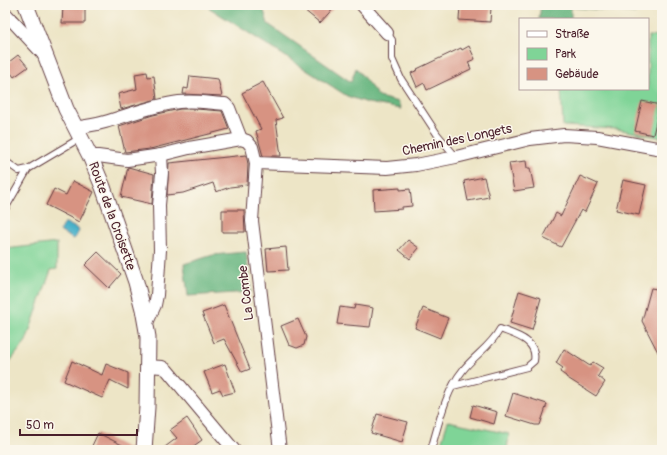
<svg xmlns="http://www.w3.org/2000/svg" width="667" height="455" font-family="Pangolin,sans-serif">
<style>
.green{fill:#7fd497;stroke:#647a61}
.forest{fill:#67b680;stroke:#586a56}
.water{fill:#4ab1c9;stroke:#4a687a}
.building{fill:#d79382}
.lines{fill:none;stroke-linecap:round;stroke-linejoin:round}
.service-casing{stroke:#623d42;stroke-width:8}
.minor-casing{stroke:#623d42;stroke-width:14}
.tertiary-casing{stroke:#623d42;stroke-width:17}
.service{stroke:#fff;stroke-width:6}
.minor{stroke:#fff;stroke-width:12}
.tertiary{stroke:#fff;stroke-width:15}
.labels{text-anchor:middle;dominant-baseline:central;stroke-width:3;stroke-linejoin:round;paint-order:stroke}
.street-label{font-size:13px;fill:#4a1f2b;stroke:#fbf7ec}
</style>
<rect width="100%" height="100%" fill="#fbf7ec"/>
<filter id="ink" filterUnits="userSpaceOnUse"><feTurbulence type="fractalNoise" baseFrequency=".025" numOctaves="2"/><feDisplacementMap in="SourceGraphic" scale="8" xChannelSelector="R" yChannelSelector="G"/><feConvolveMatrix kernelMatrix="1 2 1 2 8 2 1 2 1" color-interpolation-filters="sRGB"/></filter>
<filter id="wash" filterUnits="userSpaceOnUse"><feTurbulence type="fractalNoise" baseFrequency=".012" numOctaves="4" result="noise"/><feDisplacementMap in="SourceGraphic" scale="16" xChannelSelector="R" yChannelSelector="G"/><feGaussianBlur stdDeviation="0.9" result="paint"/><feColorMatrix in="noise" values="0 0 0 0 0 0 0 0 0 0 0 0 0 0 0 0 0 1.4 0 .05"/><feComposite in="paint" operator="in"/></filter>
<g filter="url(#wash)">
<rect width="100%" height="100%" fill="#ede5c6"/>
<g class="green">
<path d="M546 5H637L635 13Z"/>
<path d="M648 36 662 37V138L617 129 563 126 561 89H648Z"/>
<path d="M57 243V269L51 270 26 341 5 368V249Z"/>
<path d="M448 421 509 434 507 450H439Z"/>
</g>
<g class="forest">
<path d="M209 5H265L264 11 268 24 351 82 356 68 379 97 398 102 401 109 368 103 347 96 208 7Z"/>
<path d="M541 5 571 7V19H539Z"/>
<path d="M246 252 251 292 188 296 184 264 213 255Z"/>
</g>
<path class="water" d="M64 223H66L78 229 79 231 75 238 73 239 61 232 60 230Z"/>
<g id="blocks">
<g class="building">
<path d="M298 5H336L320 23Z"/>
<path d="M63 6H85V23H62Z"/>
<path d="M460 6 491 7 490 22 459 20Z"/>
<path d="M469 46 475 59 468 62 471 69 427 90 424 83 417 87 411 73 418 70 417 69 461 48 462 50Z"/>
<path d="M18 55 28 67 14 77 5 65Z"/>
<path d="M147 72 148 77 154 76 157 99 121 109 118 94 137 89 135 74Z"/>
<path d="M190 76 218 79 222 96 183 94 184 88 188 89Z"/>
<path d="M263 82 283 118 276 120 281 156H263L256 131 261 129 242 93Z"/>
<path d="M642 101 660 105 653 135 635 131Z"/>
<path d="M180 109H196L222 111 229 129 150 149 125 152 119 126 153 115Z"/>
<path d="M246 155 248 164 247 185 230 187 216 192 213 183 183 193 167 195 169 163Z"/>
<path d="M526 161 527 168H530L534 188 514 191 509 163Z"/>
<path d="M128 167 154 174 152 204 121 197Z"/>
<path d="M580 176 598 184 585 212 581 210 561 247 543 238 556 213 561 216Z"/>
<path d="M484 177 489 197 468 201 464 181Z"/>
<path d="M623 180 646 185 639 215 616 210Z"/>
<path d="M73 181 94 192 79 222 46 205 54 189 66 195Z"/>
<path d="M400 188V190L410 189 412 206 402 207V209L374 211 373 190Z"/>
<path d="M222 210H244L245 232H222Z"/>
<path d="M408 240 419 248 410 259 399 250Z"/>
<path d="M286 247 288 270 268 271 266 249Z"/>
<path d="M98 252 121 274 109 288 85 265Z"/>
<path d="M651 288 662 290V360L642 321Z"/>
<path d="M519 291 541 298 532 330 510 323Z"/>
<path d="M224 305 250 369 242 372 224 339 214 343 202 313Z"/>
<path d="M355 305 373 308 370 327 337 324 340 307 354 309Z"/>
<path d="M423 308 448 318 440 338 415 328Z"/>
<path d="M298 319 306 337 304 345 297 348 289 345 281 326Z"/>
<path d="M564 349 590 366 593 362 603 368 598 376 605 382 596 396 566 377V376L560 372 563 368 556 363Z"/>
<path d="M72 361 102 375 106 364 128 373V389L110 380 102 398 64 381Z"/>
<path d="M225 364 235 392 223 395 220 389 212 392 204 372Z"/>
<path d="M513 393 547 404 540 425H535L506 416Z"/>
<path d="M473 405 497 412 494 424 470 417Z"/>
<path d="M377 414 408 422 402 442 371 433Z"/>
<path d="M187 418 202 440 188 450H161L177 438 170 430Z"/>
<path d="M98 433 132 450H90Z"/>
</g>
</g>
</g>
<g filter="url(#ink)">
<use href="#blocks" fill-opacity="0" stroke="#623d42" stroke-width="1"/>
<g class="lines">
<g class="service-casing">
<g id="service">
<path d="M387 33 392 40V59L401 79 437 134 456 157"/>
<path d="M5 161 19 171 28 169 80 138"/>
<path d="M5 209 28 169"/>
<path d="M431 450C439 423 445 392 463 370 475 355 491 346 500 329 515 335 538 340 534 361L527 367 453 386"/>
</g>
</g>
<g class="minor-casing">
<g id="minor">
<path d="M362 5 387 33"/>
<path d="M5 13 43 54"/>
<path d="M75 128C85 126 95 125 105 122 129 115 154 105 179 102 194 100 210 103 225 104L229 108 241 139"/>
<path d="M90 156H98L127 160 161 155 189 148 241 139 247 141 252 147 256 163 252 221 280 450"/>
<path d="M256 163 387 168 416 165 456 157 530 139 564 135 597 137 662 149"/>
<path d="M146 325 155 305 157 295 160 250 159 205 162 173 161 155"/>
<path d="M148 366 162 367 167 370 234 450"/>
</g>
</g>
<g class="tertiary-casing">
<path id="tertiary" d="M26 5 66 109 90 156 103 187 136 282 143 309 148 337 147 407 144 450"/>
</g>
<use href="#service" class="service"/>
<use href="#minor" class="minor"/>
<use href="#tertiary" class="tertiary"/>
</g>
</g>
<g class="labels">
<g class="street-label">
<text transform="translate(457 140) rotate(-12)">Chemin des Longets</text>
<text transform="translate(112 216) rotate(70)">Route de la Croisette</text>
<text transform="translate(246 293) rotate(-97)">La Combe</text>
</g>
</g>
<rect width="667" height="455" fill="none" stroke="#fbf7ec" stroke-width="20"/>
<rect x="519" y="18" width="130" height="72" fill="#fbf7ec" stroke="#b4a19f"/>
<rect x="527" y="31" width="20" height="6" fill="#ffffff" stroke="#b4a19f"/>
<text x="555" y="38" font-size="12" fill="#4a1f2b">Straße</text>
<rect x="527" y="48" width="20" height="12" fill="#7fd497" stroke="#b4a19f"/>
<text x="555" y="58" font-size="12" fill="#4a1f2b">Park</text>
<rect x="527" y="68" width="20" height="12" fill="#d79382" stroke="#b4a19f"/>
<text x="555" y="78" font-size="12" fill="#4a1f2b">Gebäude</text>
<path d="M20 429v6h117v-6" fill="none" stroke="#4a1f2b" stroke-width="2"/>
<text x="26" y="429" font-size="12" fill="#4a1f2b" stroke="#fbf7ec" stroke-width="3" paint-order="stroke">50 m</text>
</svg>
